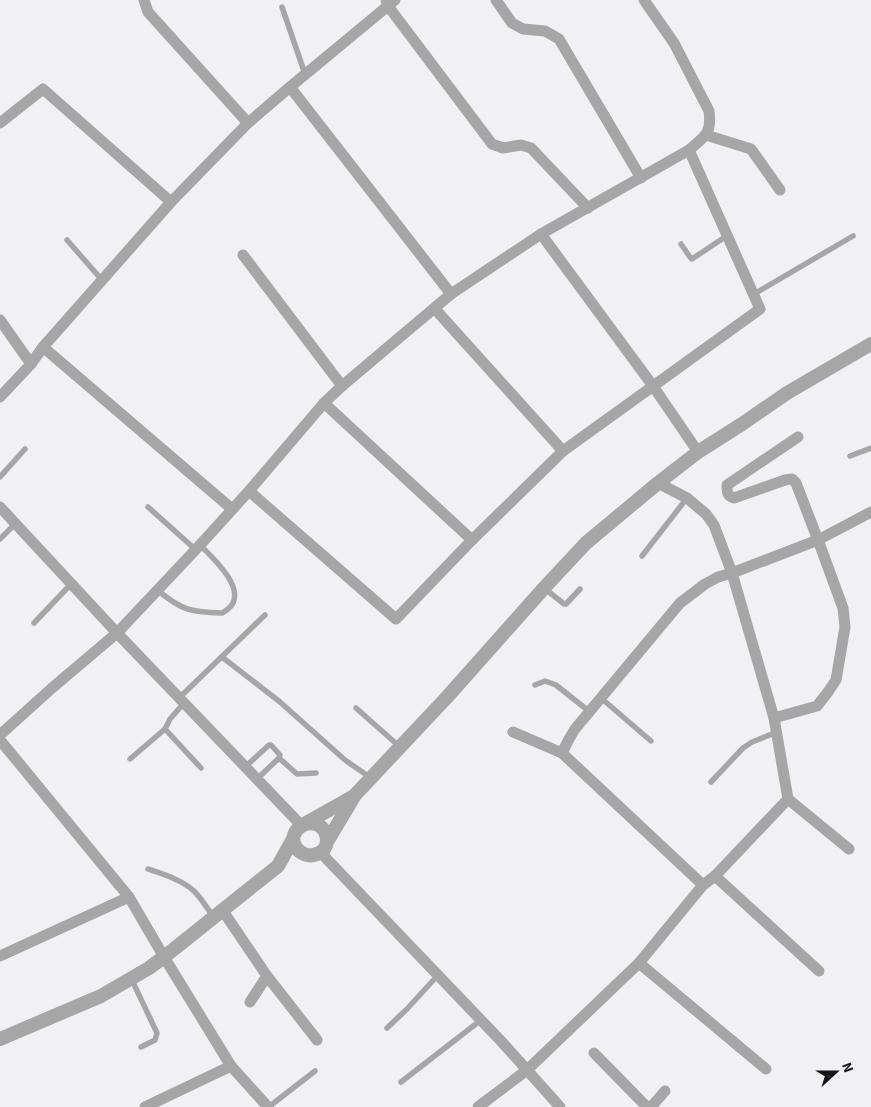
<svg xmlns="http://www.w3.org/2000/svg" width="871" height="1107" font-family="'Source Sans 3',sans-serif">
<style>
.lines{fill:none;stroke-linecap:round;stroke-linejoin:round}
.service{stroke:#a7a6a6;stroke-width:5.5}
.minor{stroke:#a7a6a6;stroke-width:11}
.tertiary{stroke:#a7a6a6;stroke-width:14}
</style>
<rect width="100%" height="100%" fill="#f1f0f4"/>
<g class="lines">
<g class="service">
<path d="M282 7 305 74"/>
<path d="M67 240 102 280"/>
<path d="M681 244 690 257 692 259 728 235"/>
<path d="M754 294 853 236"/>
<path d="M850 456 871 448"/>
<path d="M0 477 25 449"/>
<path d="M148 507 196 550"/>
<path d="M0 539 15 524"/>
<path d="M642 556 687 498"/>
<path d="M544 588 564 604H566L580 589"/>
<path d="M157 590C182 610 189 612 222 613 255 596 215 560 200 545"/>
<path d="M34 623 71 584"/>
<path d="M222 657 280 702 345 760 371 778"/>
<path d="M535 685 545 681 556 685 590 712"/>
<path d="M179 698 265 615"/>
<path d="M601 698 651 741"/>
<path d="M356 708 400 747"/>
<path d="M165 729 201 768"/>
<path d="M279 758 297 774 316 773"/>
<path d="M130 759 165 729 170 719 184 703"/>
<path d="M245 767 269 745H271L280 755 279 758 257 779"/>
<path d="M711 782 743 748 752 742 777 732"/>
<path d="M148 869C163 874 182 880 194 891 201 898 207 908 213 916"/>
<path d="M131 978 157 1033 155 1040 141 1047"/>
<path d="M387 1028 407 1009 438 975"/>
<path d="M401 1082 481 1020"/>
<path d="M269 1107 275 1102 315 1071"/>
</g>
<g class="minor">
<path d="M144 0 148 12 248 123"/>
<path d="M386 0 388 6 492 144 503 148 521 145 531 148 588 208"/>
<path d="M496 0 512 23 523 29 545 31 559 39 641 178"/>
<path d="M290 87 451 294"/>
<path d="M0 123 43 89 171 202"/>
<path d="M706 135 751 149 780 190"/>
<path d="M541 234 653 386 698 452"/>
<path d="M243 255 342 386"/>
<path d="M435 309 563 451"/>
<path d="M0 320 31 364"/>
<path d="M43 347 232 509"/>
<path d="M0 397 31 364 43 347 171 202 248 123 290 87 395 0"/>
<path d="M324 403 472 540"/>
<path d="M658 483 687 498 706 514 714 525 732 573 774 718 788 799 849 849"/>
<path d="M249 491 396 619 472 540 563 451 760 309 689 150"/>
<path d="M0 507 117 633 301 825"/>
<path d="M774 718 817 706 828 692 836 680 845 627 843 608 818 540 796 483 792 479 785 480 734 498C727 496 727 492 727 485L798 437"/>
<path d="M513 732 562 753"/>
<path d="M0 735 52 688 117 633 200 545 249 491 324 403 342 386 451 294 541 234 689 150C705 136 712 134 709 111L674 43 644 0"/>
<path d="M0 740 129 897 164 957 231 1066 268 1107"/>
<path d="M321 853 501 1041 560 1107"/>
<path d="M715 876 819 971"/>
<path d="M703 885 562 753 569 739 575 729 680 603 705 584 718 577 732 573 818 540 871 512"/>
<path d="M223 911 267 976 250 1002"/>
<path d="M0 956 129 897"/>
<path d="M639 963 766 1069"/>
<path d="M267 976 317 1040"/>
<path d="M594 1053 647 1107"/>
<path d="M145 1107 231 1066"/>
<path d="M478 1107 527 1070 639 963 703 885 715 876 788 799"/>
<path d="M651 1107 665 1091"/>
</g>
<g class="tertiary">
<path d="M306 823 354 796"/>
<path d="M327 842C327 840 327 837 326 834 322 823 309 820 300 827 284 839 300 861 317 854 323 852 326 848 327 842L355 795 448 696 544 588 586 543 658 483 698 452 742 424 787 393 871 344"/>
<path d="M0 1039 101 996 149 968 164 957 278 866 293 839"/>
</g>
</g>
<g transform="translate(836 1072) rotate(69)" stroke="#f1f0f4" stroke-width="4" paint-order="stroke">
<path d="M0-4L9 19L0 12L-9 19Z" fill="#151516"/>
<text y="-8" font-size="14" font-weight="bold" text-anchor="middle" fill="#151516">N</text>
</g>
</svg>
